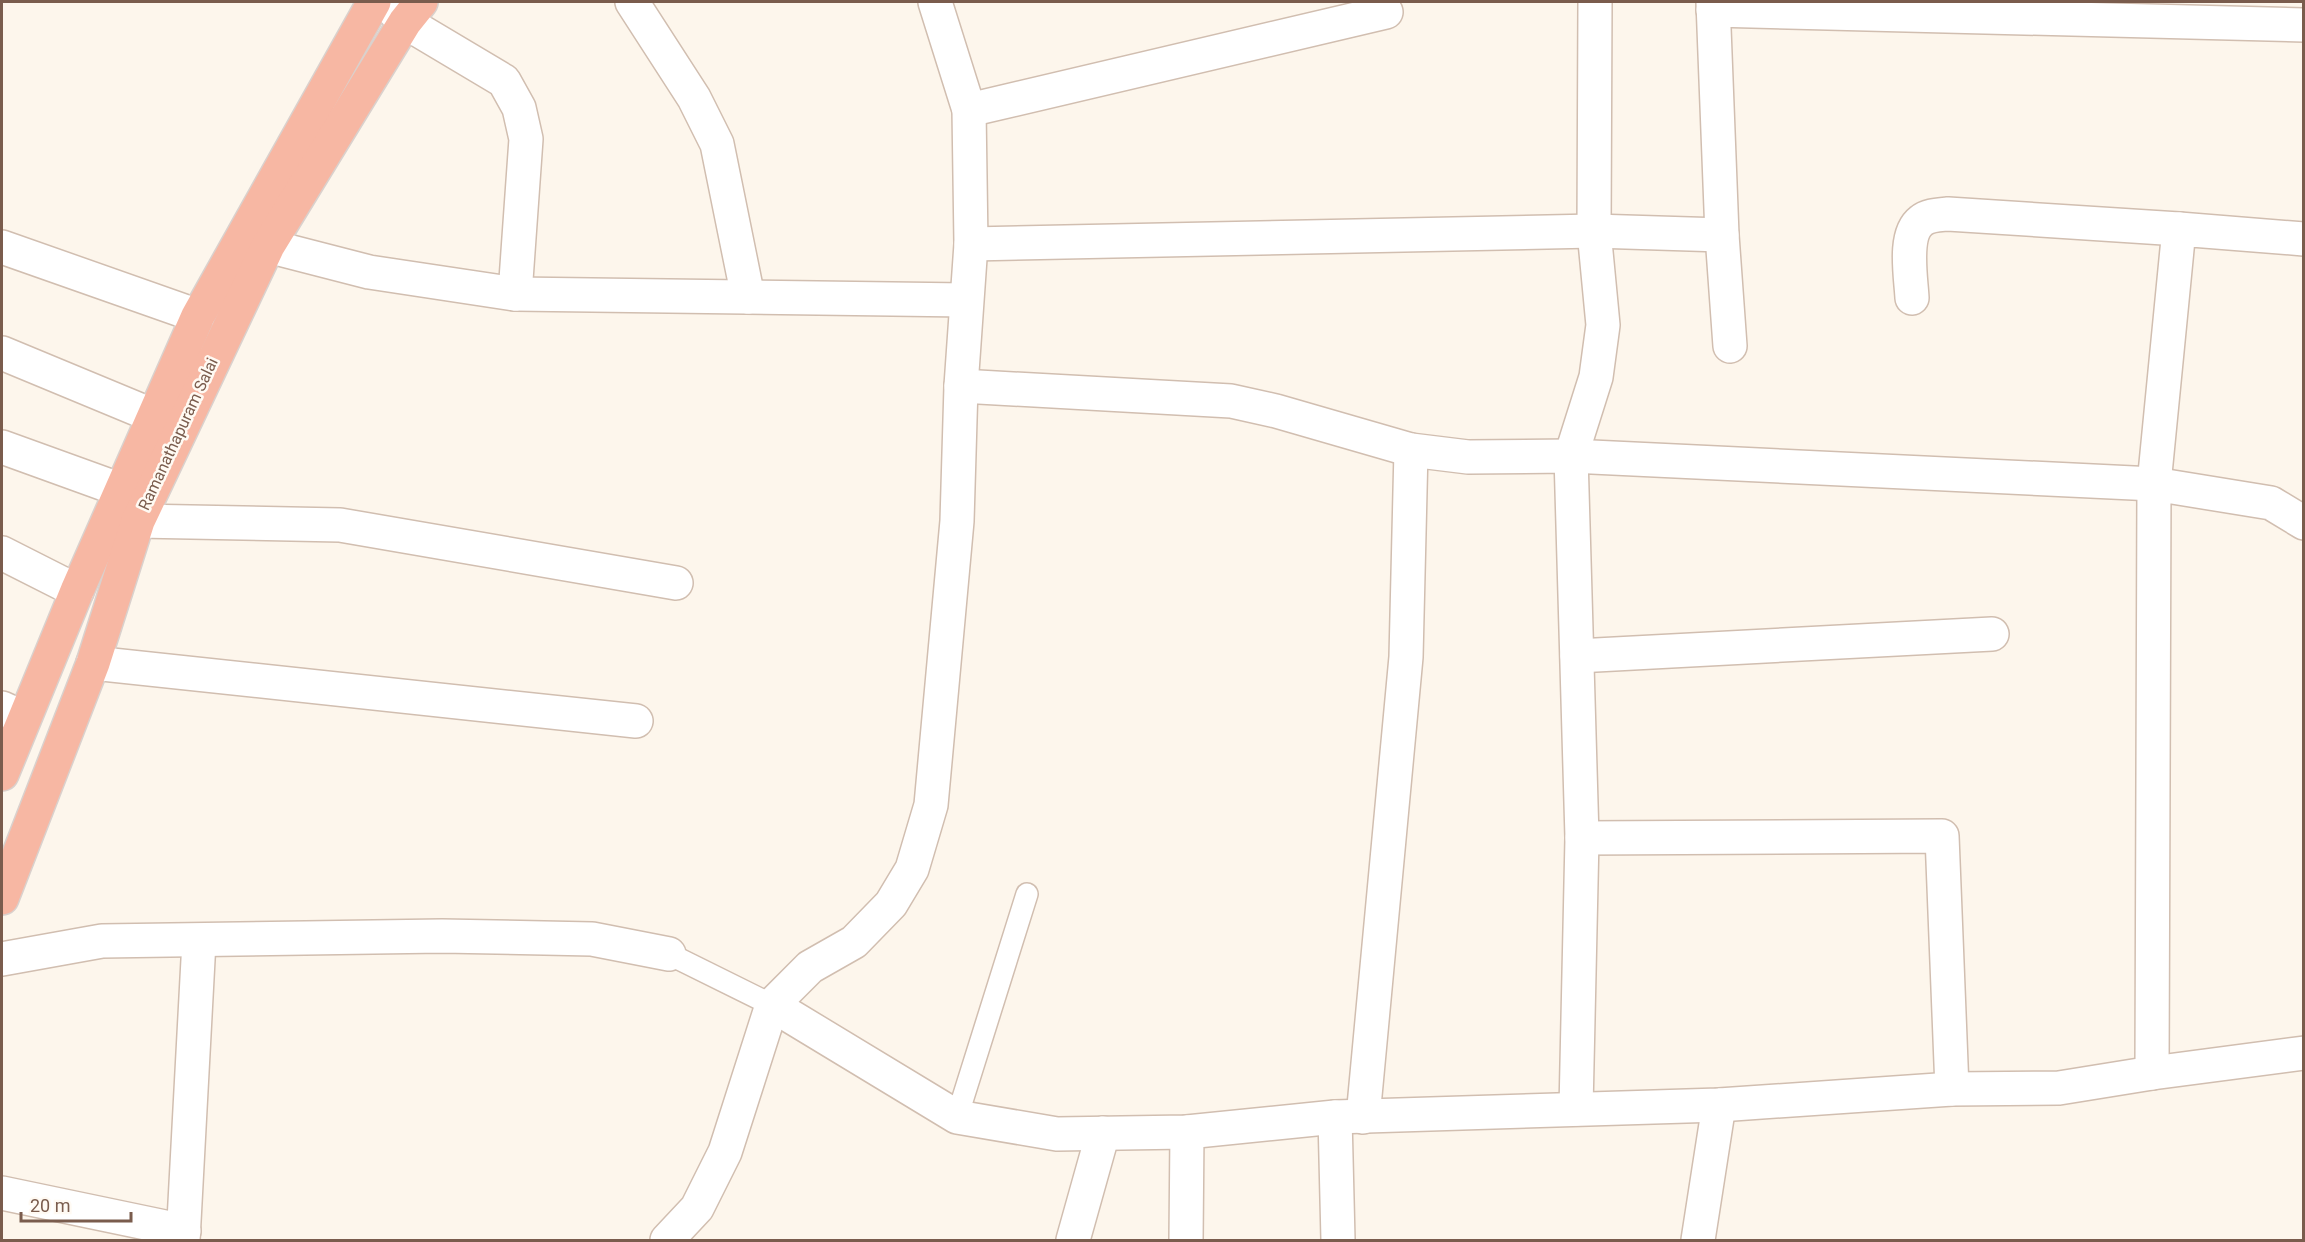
<svg xmlns="http://www.w3.org/2000/svg" width="2305" height="1242" font-family="Roboto,sans-serif">
<style>
.lines{fill:none;stroke-linecap:round;stroke-linejoin:round}
.lane-casing{stroke:#d1beb0;stroke-width:24}
.street-casing{stroke:#d1beb0;stroke-width:36}
.highway-casing{stroke:#dad1cd;stroke-width:36}
.lane{stroke:#fff;stroke-width:21}
.street{stroke:#fff;stroke-width:33}
.highway{stroke:#f7b7a3;stroke-width:33}
.labels{text-anchor:middle;dominant-baseline:central;stroke-width:5;stroke-linejoin:round;paint-order:stroke}
.street-label{font-size:16px;fill:#7a5c4d;stroke:#fffaf3}
</style>
<rect width="100%" height="100%" fill="#fdf6ec"/>
<g class="lines">
<g class="lane-casing">
<g id="lane">
<path d="M669 954 772 1005"/>
<path d="M957 1117 1027 894"/>
</g>
</g>
<g class="street-casing">
<g id="street">
<path d="M385 2 405 22 504 81 519 108 526 139 515 294"/>
<path d="M632 2 694 98 717 144 748 297"/>
<path d="M1713 10 2304 25"/>
<path d="M969 110 1386 12"/>
<path d="M1722 235 1730 346"/>
<path d="M971 244 1594 231 1722 235 1713 2"/>
<path d="M268 246 369 272 515 294 966 300"/>
<path d="M2 247 198 316"/>
<path d="M1912 298C1911 277 1903 235 1921 221 1928 215 1939 215 1948 214L2179 229"/>
<path d="M2 353 154 416"/>
<path d="M961 386 1231 401 1276 411 1411 450 1468 457 1571 456 2154 484 2179 229 2304 239"/>
<path d="M2 447 121 490"/>
<path d="M138 521 340 525 676 583"/>
<path d="M2 553 77 591"/>
<path d="M1577 656 1992 634"/>
<path d="M93 663 636 721"/>
<path d="M2 708 24 718"/>
<path d="M1582 838 1942 836 1952 1089"/>
<path d="M2 959 102 941 442 936 592 939 669 954"/>
<path d="M772 1005 957 1117 1057 1134 1187 1132 1335 1117 1719 1105 1952 1089 2059 1088 2152 1073 2304 1053"/>
<path d="M2152 1073 2154 484 2271 503 2304 523"/>
<path d="M1576 1109 1582 838 1571 456 1596 377 1603 325 1594 231 1595 2"/>
<path d="M1335 1117 1338 1240"/>
<path d="M1363 1117 1406 657 1411 450"/>
<path d="M2 1193 184 1231"/>
<path d="M183 1240 199 941"/>
<path d="M667 1240 697 1208 725 1152 772 1005 810 967 854 942 891 904 912 869 931 805 957 521 961 386 971 244 969 110 935 2"/>
<path d="M1073 1240 1103 1133"/>
<path d="M1186 1240 1187 1132"/>
<path d="M1698 1240 1719 1105"/>
</g>
</g>
<g class="highway-casing">
<g id="highway">
<path d="M2 774 77 591 198 316 374 2"/>
<path d="M2 898 93 663 138 521 268 246 405 22 421 2"/>
</g>
</g>
<use href="#lane" class="lane"/>
<use href="#street" class="street"/>
<use href="#highway" class="highway"/>
</g>
<g class="labels">
<g class="street-label">
<text transform="translate(178 434) rotate(-65)">Ramanathapuram Salai</text>
</g>
</g>
<rect width="2305" height="1242" fill="none" stroke="#7a5c4d" stroke-width="6"/>
<path d="M21 1212v9h110v-9" fill="none" stroke="#7a5c4d" stroke-width="3"/>
<text x="30" y="1212" font-size="18" fill="#7a5c4d" stroke="#fffaf3" stroke-width="4.5" paint-order="stroke">20 m</text>
</svg>
